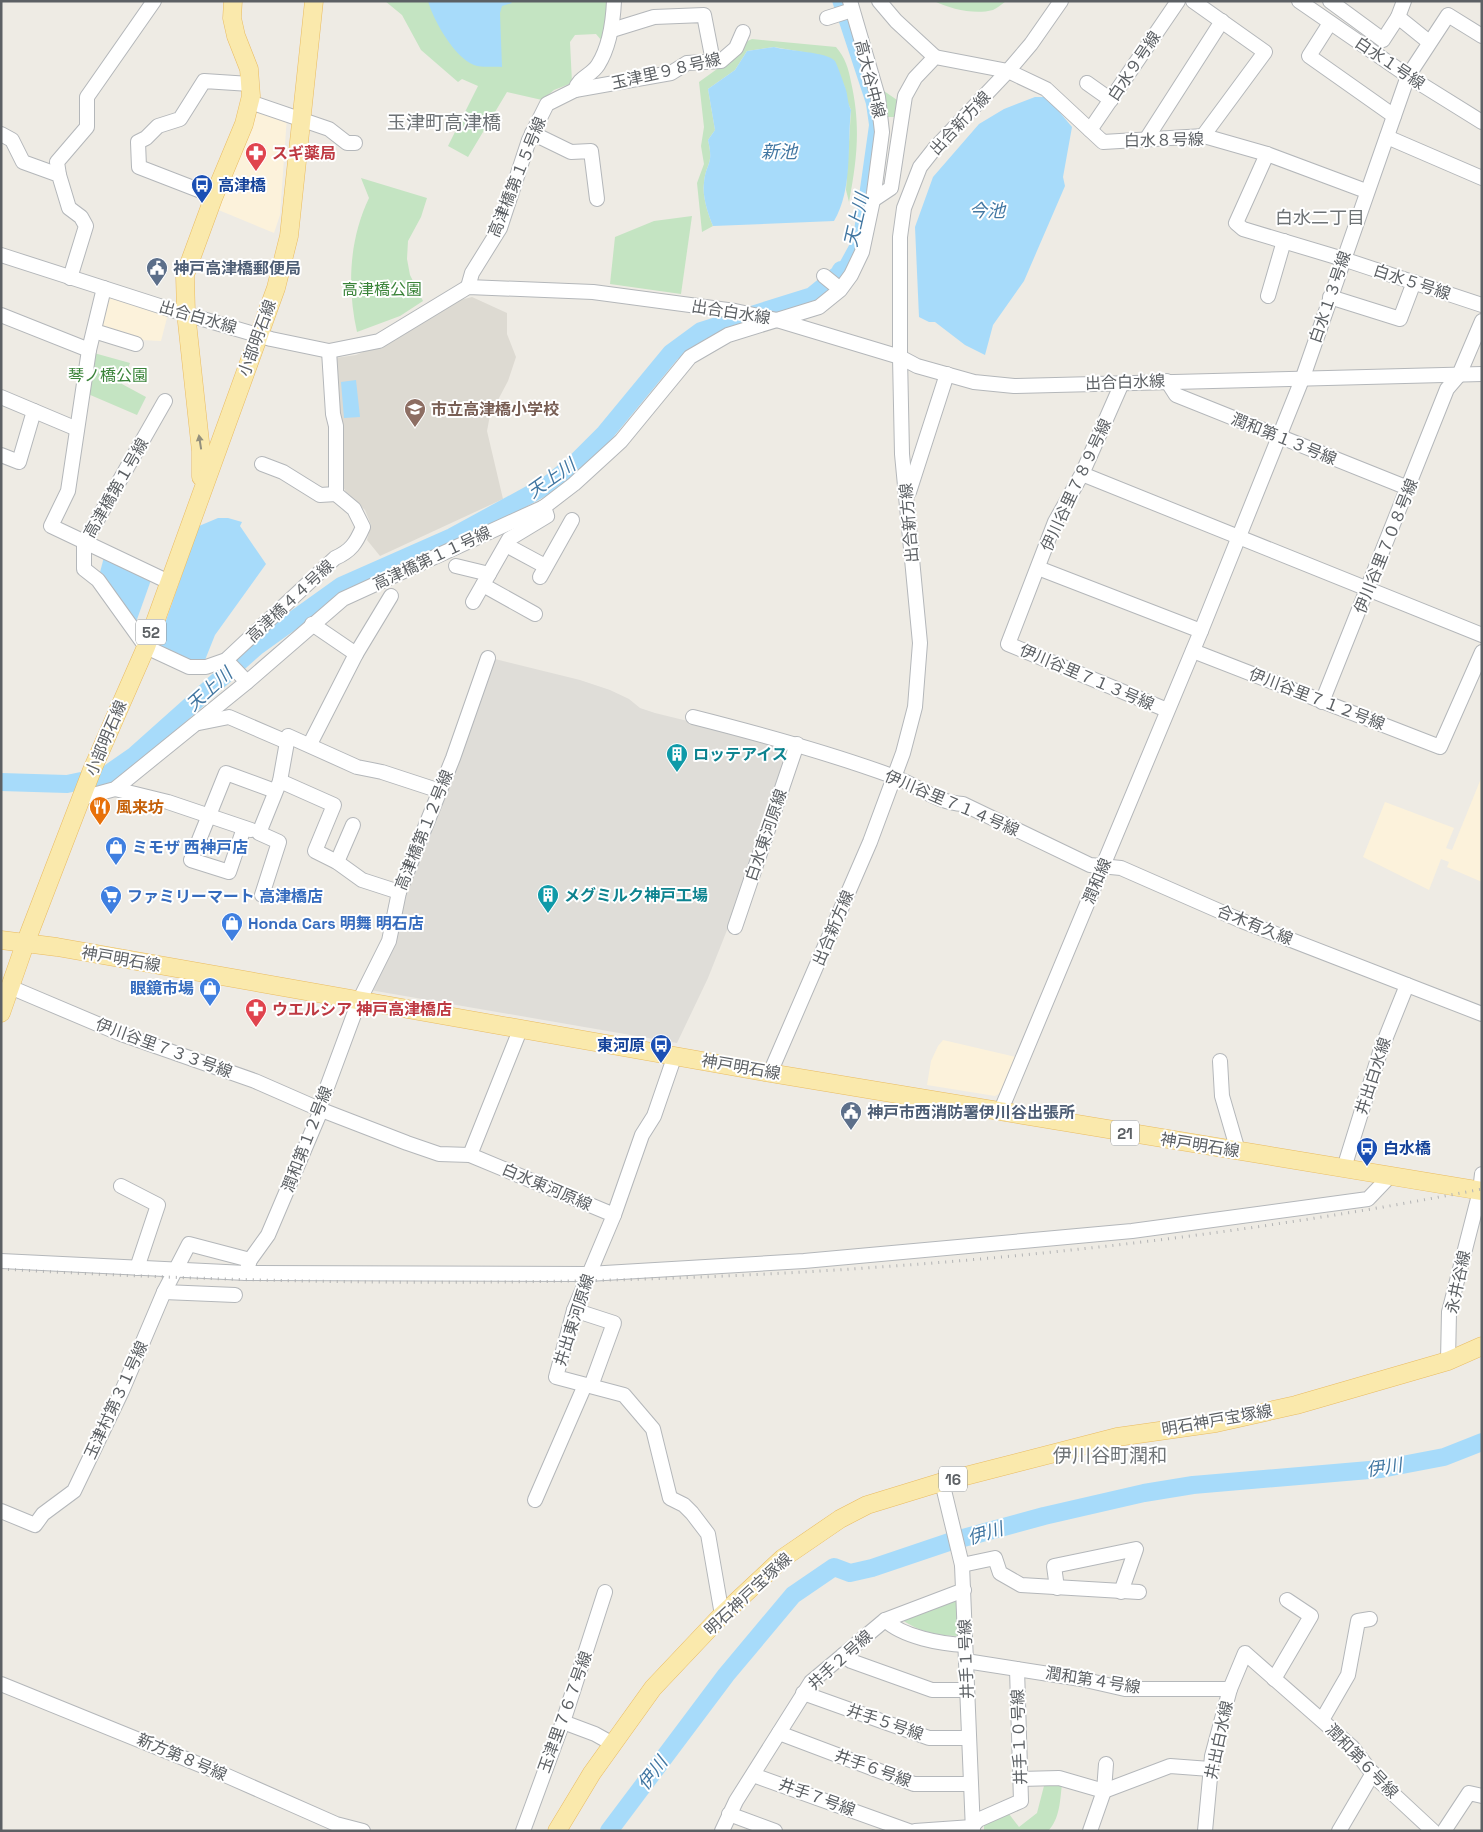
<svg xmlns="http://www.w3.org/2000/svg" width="1483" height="1832" font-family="'Space Grotesk','Noto Sans JP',sans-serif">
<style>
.commercial{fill:#fcf2db}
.industrial{fill:#dfddd8}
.education{fill:#dddad2}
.green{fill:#c4e4c2}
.water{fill:#a7dbfa}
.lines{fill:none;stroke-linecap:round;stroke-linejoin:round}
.river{stroke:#a7dbfa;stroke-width:18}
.minor-casing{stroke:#b4b7ba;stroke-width:16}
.major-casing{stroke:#e9bb61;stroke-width:19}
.minor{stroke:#fff;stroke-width:14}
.major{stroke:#fae9ac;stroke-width:18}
.rail{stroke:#b2b3b4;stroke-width:3;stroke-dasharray:1 6;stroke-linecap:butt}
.oneway{fill:#93907d}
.labels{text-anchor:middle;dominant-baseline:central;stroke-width:4;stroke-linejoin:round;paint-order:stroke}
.shield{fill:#fff;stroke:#8d9092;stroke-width:1}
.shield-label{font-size:15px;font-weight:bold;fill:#5c6064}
.street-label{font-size:16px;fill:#5c6064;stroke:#fff}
.health-label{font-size:16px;font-weight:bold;fill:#be3a42;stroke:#fff;text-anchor:start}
.transit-label{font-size:16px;font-weight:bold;fill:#164399;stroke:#fff;text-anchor:start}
.service-label{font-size:16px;font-weight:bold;fill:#4e5e75;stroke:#fff;text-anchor:start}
.park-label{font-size:16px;fill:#3b843a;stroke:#fff}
.education-label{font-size:16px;font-weight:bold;fill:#785e54;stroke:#fff;text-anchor:start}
.culture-label{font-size:16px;font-weight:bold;fill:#0d838f;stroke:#fff;text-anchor:start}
.food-label{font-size:16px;font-weight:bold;fill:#c56008;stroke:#fff;text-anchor:start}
.shop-label{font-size:16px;font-weight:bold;fill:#366cbe;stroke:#fff;text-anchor:start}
.water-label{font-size:18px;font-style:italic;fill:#4277a2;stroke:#fff}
.neighbourhood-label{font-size:18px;fill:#6d7275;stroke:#fff}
.quarter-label{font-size:19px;fill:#6d7275;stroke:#fff}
</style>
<rect width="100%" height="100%" fill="#eeebe4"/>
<g class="commercial">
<path d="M254 106 287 116 280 215 274 233 216 209Z"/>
<path d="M113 295 168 314 161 341 141 340 98 328 105 298Z"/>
<path d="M1482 776V882L1447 867 1449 862 1441 859 1429 890 1363 857 1385 802 1454 828 1446 848 1452 850Z"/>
<path d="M943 1040 1016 1057 1002 1092 995 1096 927 1085 931 1061 938 1046Z"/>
</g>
<path class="industrial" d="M495 659 580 680 610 690 629 699 640 708 655 713 789 746 735 910 708 978 677 1043 370 990 391 943 402 913 404 893 447 788Z"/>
<path class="education" d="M472 297 507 313V334L516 357 508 381 490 415 487 431 503 499 380 556 367 540 371 525 365 510 347 494 341 483 343 447 335 358 356 355 391 340 460 300Z"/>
<g class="green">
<path d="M385 1H608L602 41 596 34 575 35 570 42 572 83 554 90 542 100 507 92 468 157 448 146 478 86 462 79 458 82 421 50 402 15Z"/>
<path d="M934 1H1006C1002 4 997 8 993 10 974 15 951 9 934 1Z"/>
<path d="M752 39 836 47C845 57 849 70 851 82 861 126 857 159 849 202L846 190 851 110 847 101 845 88 834 61 814 54 774 47 747 51 735 70 708 89 715 130 708 140C714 166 706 162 704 183 702 196 708 214 713 226L702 232 697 183 704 164 701 146 704 127 699 82 724 64 741 44Z"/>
<path d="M881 89 900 102 898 117H885Z"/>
<path d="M361 178 427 198 421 217 408 241 407 259 410 275 423 301 400 316 357 332C347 287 349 240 369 198Z"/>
<path d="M692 216 681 294 610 284 615 237 654 221Z"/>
<path d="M94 353 130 363 122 384 146 397 137 415 88 394Z"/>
<path d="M958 1599V1636C938 1636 918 1631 902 1620Z"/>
<path d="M1045 1782 1062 1784C1060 1800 1060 1819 1048 1831H984V1822L1009 1814 1019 1827 1037 1813Z"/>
</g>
<g class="water">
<path d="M428 1H510L512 3 502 6 500 13 502 67C494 66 482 68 474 65 455 58 433 20 428 1Z"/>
<path d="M832 1H842L873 100 876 146 857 248 838 283 831 277 834 274 831 271 834 268 836 269 853 238 869 125 866 104Z"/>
<path d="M774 47C788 51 828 52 835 61 838 67 843 81 845 87 848 94 847 102 851 110 847 146 853 189 834 221L713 226C708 214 702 196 704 183 706 162 714 166 708 140L715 130 708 89 735 70 747 51Z"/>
<path d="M1035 97H1047L1072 127 1063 177 1065 186 1024 281 993 325 985 355 965 345 935 322H929L919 317 915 227 933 177 979 124 1004 109Z"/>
<path d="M356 380 360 417 344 418 341 382Z"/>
<path d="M218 518H228L242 522 240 526 266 564 215 635 205 660H185L156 649 199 526Z"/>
<path d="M104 557 151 580 135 625 99 576Z"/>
</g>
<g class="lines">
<g class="river">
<path d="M1 782 67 784 105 776 135 755 256 647 341 586 452 537 549 484 574 464 605 433 671 353 701 331 812 296 839 274 841 270"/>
<path d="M609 1831 726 1675 793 1595 834 1567 850 1573 872 1568 952 1541 1044 1516 1144 1493 1193 1485 1381 1469 1444 1457 1482 1442"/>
</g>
<g class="minor-casing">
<g id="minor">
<path d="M879 1 896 21 935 57"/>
<path d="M1193 1 1265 52 1203 136"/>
<path d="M1299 1 1408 76 1482 122"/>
<path d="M1330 1 1383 40 1398 17 1429 42"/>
<path d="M1398 17 1404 1"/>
<path d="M827 18 852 10"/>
<path d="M1330 23 1309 56 1394 116"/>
<path d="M612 30 654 17 704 15 711 51"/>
<path d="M1087 83 1111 100"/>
<path d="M575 90 671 73 687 63 721 61 736 48 743 32"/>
<path d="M250 102 329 129 347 143H355"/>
<path d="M1090 130 1178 1"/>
<path d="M532 133 571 152 591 151 597 199"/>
<path d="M1 134 12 140 23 162 59 175 69 208 81 217 86 226 70 278"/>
<path d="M1387 137 1482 178"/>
<path d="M1147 138 1222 21"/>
<path d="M1267 154 1236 223 1243 229 1343 259 1482 305"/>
<path d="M59 175 57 162 87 127V97L154 1"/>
<path d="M214 196 139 167 138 142 146 138 158 126 180 119 204 81 250 84"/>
<path d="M873 200 891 188 905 96 915 78 935 57 1008 71 1046 89 1103 142 1204 136 1267 154 1366 191"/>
<path d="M1 255 172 310 271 339 329 351 379 341 468 287 593 292 735 311 777 320 900 357 917 366 974 382 1014 386 1482 374"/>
<path d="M824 276 840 289"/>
<path d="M468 287 472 273 500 228 529 140 547 104 575 90C579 77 591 76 598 65 610 46 613 23 614 1"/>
<path d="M104 288 89 350 68 491 51 526 169 582"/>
<path d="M1268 296 1284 241"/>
<path d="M1330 297 1400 319 1414 282"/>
<path d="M1 315 89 350"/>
<path d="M94 331 136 344"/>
<path d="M1167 381 1176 395 1408 488"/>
<path d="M1122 383 1082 474 1055 522 1008 644 1167 710"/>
<path d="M1 397 77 429"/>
<path d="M165 401 84 543V569L98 580 146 647 189 667H206L226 660 335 558C351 551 356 543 363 527L354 509 336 494V426L333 414 329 351"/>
<path d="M1 455 19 462 34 411"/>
<path d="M262 464 283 472 320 495 336 494"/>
<path d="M1082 474 1482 635"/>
<path d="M909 492 947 374"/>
<path d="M506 545 545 566"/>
<path d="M456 566 489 574"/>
<path d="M1038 568 1201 631"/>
<path d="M540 577 572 520"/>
<path d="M483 585 535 614"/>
<path d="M473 602 509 539 547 516 544 507"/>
<path d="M312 624 356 654 391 596"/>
<path d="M1193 651 1440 747 1482 652"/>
<path d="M226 660 247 682"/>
<path d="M1322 702 1447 389 1459 375 1482 321"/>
<path d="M693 717C760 734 827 752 892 776 917 785 937 803 963 804L1090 865 1121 868 1242 921 1482 1014"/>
<path d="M199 723 229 717 287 742 288 736 357 767 382 772 440 791"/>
<path d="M310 744 356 654"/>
<path d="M280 781 334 805 315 851 337 862 362 880 399 892"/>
<path d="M115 789 168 802 251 830"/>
<path d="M82 798 115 789 247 682 343 599 544 507 574 484 621 441 690 357 728 335 819 307 840 290 851 275 862 252 873 200 882 132 878 97 850 1"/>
<path d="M244 828 229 872 191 860 226 773 275 791"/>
<path d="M337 862 353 825"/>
<path d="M262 895 279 842 259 833 280 781 287 742"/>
<path d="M735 927 797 744"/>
<path d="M10 987 121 1034 255 1081 319 1109 407 1143 439 1154 470 1155 614 1215 642 1135 654 1116 675 1055"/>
<path d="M1220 1061 1222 1096 1238 1151"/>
<path d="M770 1073 870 842 903 753 915 707 920 643 902 454 900 357V237L904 208 920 167 935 148 1008 71 1031 44 1061 1"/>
<path d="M1001 1110 1201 631 1303 377 1408 76 1448 15 1482 36"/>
<path d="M470 1155 520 1030"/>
<path d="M1344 1168 1380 1052 1407 985"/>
<path d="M121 1186 158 1205 137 1268"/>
<path d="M614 1215 574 1310 556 1377 624 1395 653 1429 670 1498 684 1505 692 1513 708 1534 722 1615"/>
<path d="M1 1261 246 1273 588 1274 804 1261 1132 1231 1368 1199 1390 1176"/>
<path d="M246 1273 250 1260 268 1235 319 1115V1109L359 1001 389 941 399 892 453 758 488 658"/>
<path d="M164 1292 189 1244 250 1260"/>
<path d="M574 1310 614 1323 591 1386"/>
<path d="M1448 1361 1449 1312 1480 1191 1482 1174"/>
<path d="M942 1482 962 1565 973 1831"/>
<path d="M535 1500 585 1385"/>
<path d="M1 1511 35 1525 43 1514 74 1491 122 1391 164 1292 235 1295"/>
<path d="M962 1565 995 1558 1000 1573 1021 1585 1139 1592"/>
<path d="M1057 1588 1054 1566 1136 1549 1121 1592"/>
<path d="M885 1620C903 1637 941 1644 965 1645"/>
<path d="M843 1655 851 1661 932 1690H967"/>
<path d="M966 1661 1081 1679 1125 1689H1230"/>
<path d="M1274 1679 1311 1616 1287 1600"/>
<path d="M1 1684 225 1775 336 1824 363 1831"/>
<path d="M803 1693 929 1738H969"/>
<path d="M1322 1720 1348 1675 1358 1621 1370 1619"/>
<path d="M563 1722 595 1734 613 1744"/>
<path d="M779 1733 914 1784H971"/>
<path d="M753 1775 909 1831"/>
<path d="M1020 1779 1059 1778 1104 1791 1170 1766 1210 1769"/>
<path d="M729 1814 775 1831"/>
<path d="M972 1827 978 1820 1021 1801 1017 1669"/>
<path d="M523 1831 563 1722 605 1592"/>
<path d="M722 1831 736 1801 811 1682 885 1620 964 1590"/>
<path d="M915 1831 972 1827"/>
<path d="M1090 1831 1104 1791 1106 1764"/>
<path d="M1205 1831 1212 1756 1230 1689 1245 1653 1352 1747 1376 1778 1433 1831"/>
<path d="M1339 1831 1373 1773"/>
<path d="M1444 1831 1469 1793 1482 1796"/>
</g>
</g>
<g class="major-casing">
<g id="major">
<path d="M201 477V451L186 313 185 275 214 196 244 124 251 96 249 69 236 36 232 18 233 1"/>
<path d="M1 940 57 947 770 1073 1482 1191"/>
<path d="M1 1013 25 944 92 770 146 647 276 288 289 236 314 1"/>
<path d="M557 1831 592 1773 653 1688 722 1615 783 1558 840 1519 867 1505 942 1482 1117 1437 1216 1423 1296 1405 1448 1361 1482 1346"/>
</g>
</g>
<use href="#minor" class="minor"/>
<use href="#major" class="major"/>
<path class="rail" d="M1 1269C495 1298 995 1283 1482 1189"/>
</g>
<defs><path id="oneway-solid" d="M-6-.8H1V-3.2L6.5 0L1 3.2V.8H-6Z" transform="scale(1.25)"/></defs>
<use class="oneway" href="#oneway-solid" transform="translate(200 442) rotate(-99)"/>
<defs>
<g id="pharmacy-pin" transform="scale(1.125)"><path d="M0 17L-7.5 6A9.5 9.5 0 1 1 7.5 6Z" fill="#e0444e" stroke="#fff"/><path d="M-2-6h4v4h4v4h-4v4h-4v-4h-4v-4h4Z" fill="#fff"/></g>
<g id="bus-pin" transform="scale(1.125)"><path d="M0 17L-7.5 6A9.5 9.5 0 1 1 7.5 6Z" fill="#1a4fb4" stroke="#fff"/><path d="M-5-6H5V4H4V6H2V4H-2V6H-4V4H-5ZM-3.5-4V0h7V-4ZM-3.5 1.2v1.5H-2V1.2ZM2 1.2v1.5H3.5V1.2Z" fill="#fff"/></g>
<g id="civic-pin" transform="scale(1.125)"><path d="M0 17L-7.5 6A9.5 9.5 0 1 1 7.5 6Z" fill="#5c6f8a" stroke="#fff"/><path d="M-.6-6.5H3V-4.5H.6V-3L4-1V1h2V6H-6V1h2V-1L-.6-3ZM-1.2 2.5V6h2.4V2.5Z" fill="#fff"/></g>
<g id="school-pin" transform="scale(1.125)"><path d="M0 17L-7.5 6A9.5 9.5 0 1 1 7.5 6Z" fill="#8d6e63" stroke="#fff"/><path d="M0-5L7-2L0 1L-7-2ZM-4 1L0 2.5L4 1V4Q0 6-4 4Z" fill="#fff"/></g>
<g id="building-pin" transform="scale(1.125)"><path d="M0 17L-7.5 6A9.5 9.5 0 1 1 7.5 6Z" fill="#0f9aa8" stroke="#fff"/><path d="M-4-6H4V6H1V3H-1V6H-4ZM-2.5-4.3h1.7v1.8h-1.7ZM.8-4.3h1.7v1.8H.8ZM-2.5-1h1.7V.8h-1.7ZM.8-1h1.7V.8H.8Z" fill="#fff"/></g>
<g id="restaurant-pin" transform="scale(1.125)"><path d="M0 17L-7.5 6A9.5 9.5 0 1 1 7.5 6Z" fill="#e8710a" stroke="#fff"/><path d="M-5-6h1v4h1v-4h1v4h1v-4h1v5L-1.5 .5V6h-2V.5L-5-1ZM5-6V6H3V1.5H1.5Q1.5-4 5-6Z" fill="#fff"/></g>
<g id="shop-pin" transform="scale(1.125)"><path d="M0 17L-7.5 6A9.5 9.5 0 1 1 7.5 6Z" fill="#3f7fe0" stroke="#fff"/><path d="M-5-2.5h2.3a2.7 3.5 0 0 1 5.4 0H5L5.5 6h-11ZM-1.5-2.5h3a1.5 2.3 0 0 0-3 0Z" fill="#fff"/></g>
<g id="supermarket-pin" transform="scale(1.125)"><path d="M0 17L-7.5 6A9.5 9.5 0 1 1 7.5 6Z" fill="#3f7fe0" stroke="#fff"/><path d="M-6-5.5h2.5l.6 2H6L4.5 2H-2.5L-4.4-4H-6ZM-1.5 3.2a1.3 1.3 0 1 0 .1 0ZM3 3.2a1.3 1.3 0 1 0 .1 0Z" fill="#fff"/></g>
</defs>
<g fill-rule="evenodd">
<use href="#pharmacy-pin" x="256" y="153"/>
<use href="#bus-pin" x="202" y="185"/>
<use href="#civic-pin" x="157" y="268"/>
<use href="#school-pin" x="415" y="409"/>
<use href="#building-pin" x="677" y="754"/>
<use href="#restaurant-pin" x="100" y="807"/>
<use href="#shop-pin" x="116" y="847"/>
<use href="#building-pin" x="548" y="895"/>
<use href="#supermarket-pin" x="111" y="896"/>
<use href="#shop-pin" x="232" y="923"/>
<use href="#shop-pin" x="210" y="988"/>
<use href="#pharmacy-pin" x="256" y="1009"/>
<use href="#bus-pin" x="661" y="1045"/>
<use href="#civic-pin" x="851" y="1112"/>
<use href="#bus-pin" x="1367" y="1148"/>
</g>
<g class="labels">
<g class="shield">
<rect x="136" y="619.5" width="30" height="25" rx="4"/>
<rect x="1111" y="1120.5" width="28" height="25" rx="4"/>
<rect x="939" y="1466.5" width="28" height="25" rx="4"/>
</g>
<g class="shield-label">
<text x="151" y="632">52</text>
<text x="1125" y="1133">21</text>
<text x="953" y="1479">16</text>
</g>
<g class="street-label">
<text transform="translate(1390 63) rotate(34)">白水１号線</text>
<text transform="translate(1134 66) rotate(-56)">白水９号線</text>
<text transform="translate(666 71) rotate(-13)">玉津里９８号線</text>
<text transform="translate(870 79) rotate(76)">高大谷中線</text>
<text transform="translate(960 123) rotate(-47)">出合新方線</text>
<text transform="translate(1164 140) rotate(-1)">白水８号線</text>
<text transform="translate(517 177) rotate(-68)">高津橋第１５号線</text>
<text transform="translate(1412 282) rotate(18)">白水５号線</text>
<text transform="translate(1330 297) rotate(-71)">白水１３号線</text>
<text transform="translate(731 312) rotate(9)">出合白水線</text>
<text transform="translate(198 317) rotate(16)">出合白水線</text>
<text transform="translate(257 338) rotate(-70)">小部明石線</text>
<text transform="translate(1125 382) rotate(-2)">出合白水線</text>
<text transform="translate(1284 439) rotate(22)">潤和第１３号線</text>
<text transform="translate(1076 485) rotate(-65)">伊川谷里７８９号線</text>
<text transform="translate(116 488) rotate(-60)">高津橋第１号線</text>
<text transform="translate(909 523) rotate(-95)">出合新方線</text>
<text transform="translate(1386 546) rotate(-68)">伊川谷里７０８号線</text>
<text transform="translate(432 558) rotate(-25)">高津橋第１１号線</text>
<text transform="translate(290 601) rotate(-43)">高津橋４４号線</text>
<text transform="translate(1087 677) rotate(23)">伊川谷里７１３号線</text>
<text transform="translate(1317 699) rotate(21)">伊川谷里７１２号線</text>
<text transform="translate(106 738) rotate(-67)">小部明石線</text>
<text transform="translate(952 803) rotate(23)">伊川谷里７１４号線</text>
<text transform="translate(424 830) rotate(-68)">高津橋第１２号線</text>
<text transform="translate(766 835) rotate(-71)">白水東河原線</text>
<text transform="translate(1097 881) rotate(-67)">潤和線</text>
<text transform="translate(1255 925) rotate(22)">合木有久線</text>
<text transform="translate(833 928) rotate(-67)">出合新方線</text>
<text transform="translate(121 959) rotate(10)">神戸明石線</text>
<text transform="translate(164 1048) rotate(20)">伊川谷里７３３号線</text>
<text transform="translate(741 1067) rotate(10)">神戸明石線</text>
<text transform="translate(1373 1076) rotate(-72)">井出白水線</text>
<text transform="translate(307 1139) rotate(-69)">潤和第１２号線</text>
<text transform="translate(1200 1145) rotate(9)">神戸明石線</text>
<text transform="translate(547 1187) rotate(23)">白水東河原線</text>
<text transform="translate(1458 1282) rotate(-78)">永井谷線</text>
<text transform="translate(574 1320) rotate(-72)">井出東河原線</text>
<text transform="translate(116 1400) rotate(-65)">玉津村第３１号線</text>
<text transform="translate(1217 1420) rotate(-10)">明石神戸宝塚線</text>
<text transform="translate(748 1594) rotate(-43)">明石神戸宝塚線</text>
<text transform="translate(966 1659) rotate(-92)">井手１号線</text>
<text transform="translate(840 1660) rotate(-42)">井手２号線</text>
<text transform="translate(1093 1680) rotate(9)">潤和第４号線</text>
<text transform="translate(565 1712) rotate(-70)">玉津里７６７号線</text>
<text transform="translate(885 1722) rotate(19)">井手５号線</text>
<text transform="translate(1019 1737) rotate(-92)">井手１０号線</text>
<text transform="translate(1219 1740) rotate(-78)">井出白水線</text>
<text transform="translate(182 1757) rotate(23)">新方第８号線</text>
<text transform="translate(1362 1761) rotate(46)">潤和第６号線</text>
<text transform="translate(873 1768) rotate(20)">井手６号線</text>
<text transform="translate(817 1797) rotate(20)">井手７号線</text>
</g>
<g class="health-label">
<text x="272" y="153">スギ薬局</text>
<text x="272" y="1009">ウエルシア 神戸高津橋店</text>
</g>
<g class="transit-label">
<text x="218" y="185">高津橋</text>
<text x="645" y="1045" text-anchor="end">東河原</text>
<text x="1383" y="1148">白水橋</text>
</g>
<g class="service-label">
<text x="173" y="268">神戸高津橋郵便局</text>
<text x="867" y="1112">神戸市西消防署伊川谷出張所</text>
</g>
<g class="park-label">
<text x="382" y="289">高津橋公園</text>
<text x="108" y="375">琴ノ橋公園</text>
</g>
<g class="education-label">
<text x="431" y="409">市立高津橋小学校</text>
</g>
<g class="culture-label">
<text x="693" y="754">ロッテアイス</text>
<text x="564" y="895">メグミルク神戸工場</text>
</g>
<g class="food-label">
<text x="116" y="807">風来坊</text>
</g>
<g class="shop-label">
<text x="132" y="847">ミモザ 西神戸店</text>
<text x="127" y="896">ファミリーマート 高津橋店</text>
<text x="248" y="923">Honda Cars 明舞 明石店</text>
<text x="194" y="988" text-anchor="end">眼鏡市場</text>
</g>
<g class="water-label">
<text x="779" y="151">新池</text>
<text x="987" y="210">今池</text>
<text transform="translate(856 220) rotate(-77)">天上川</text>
<text transform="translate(551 478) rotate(-35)">天上川</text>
<text transform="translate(209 689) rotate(-42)">天上川</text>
<text transform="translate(1384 1467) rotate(-9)">伊川</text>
<text transform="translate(985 1533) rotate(-17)">伊川</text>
<text transform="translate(652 1773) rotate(-53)">伊川</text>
</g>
<g class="neighbourhood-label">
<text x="1320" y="217">白水二丁目</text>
</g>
<g class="quarter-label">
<text x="444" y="122">玉津町高津橋</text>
<text x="1110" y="1455">伊川谷町潤和</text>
</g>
</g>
<rect width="1483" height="1832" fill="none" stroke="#5c6064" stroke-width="5"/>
</svg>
